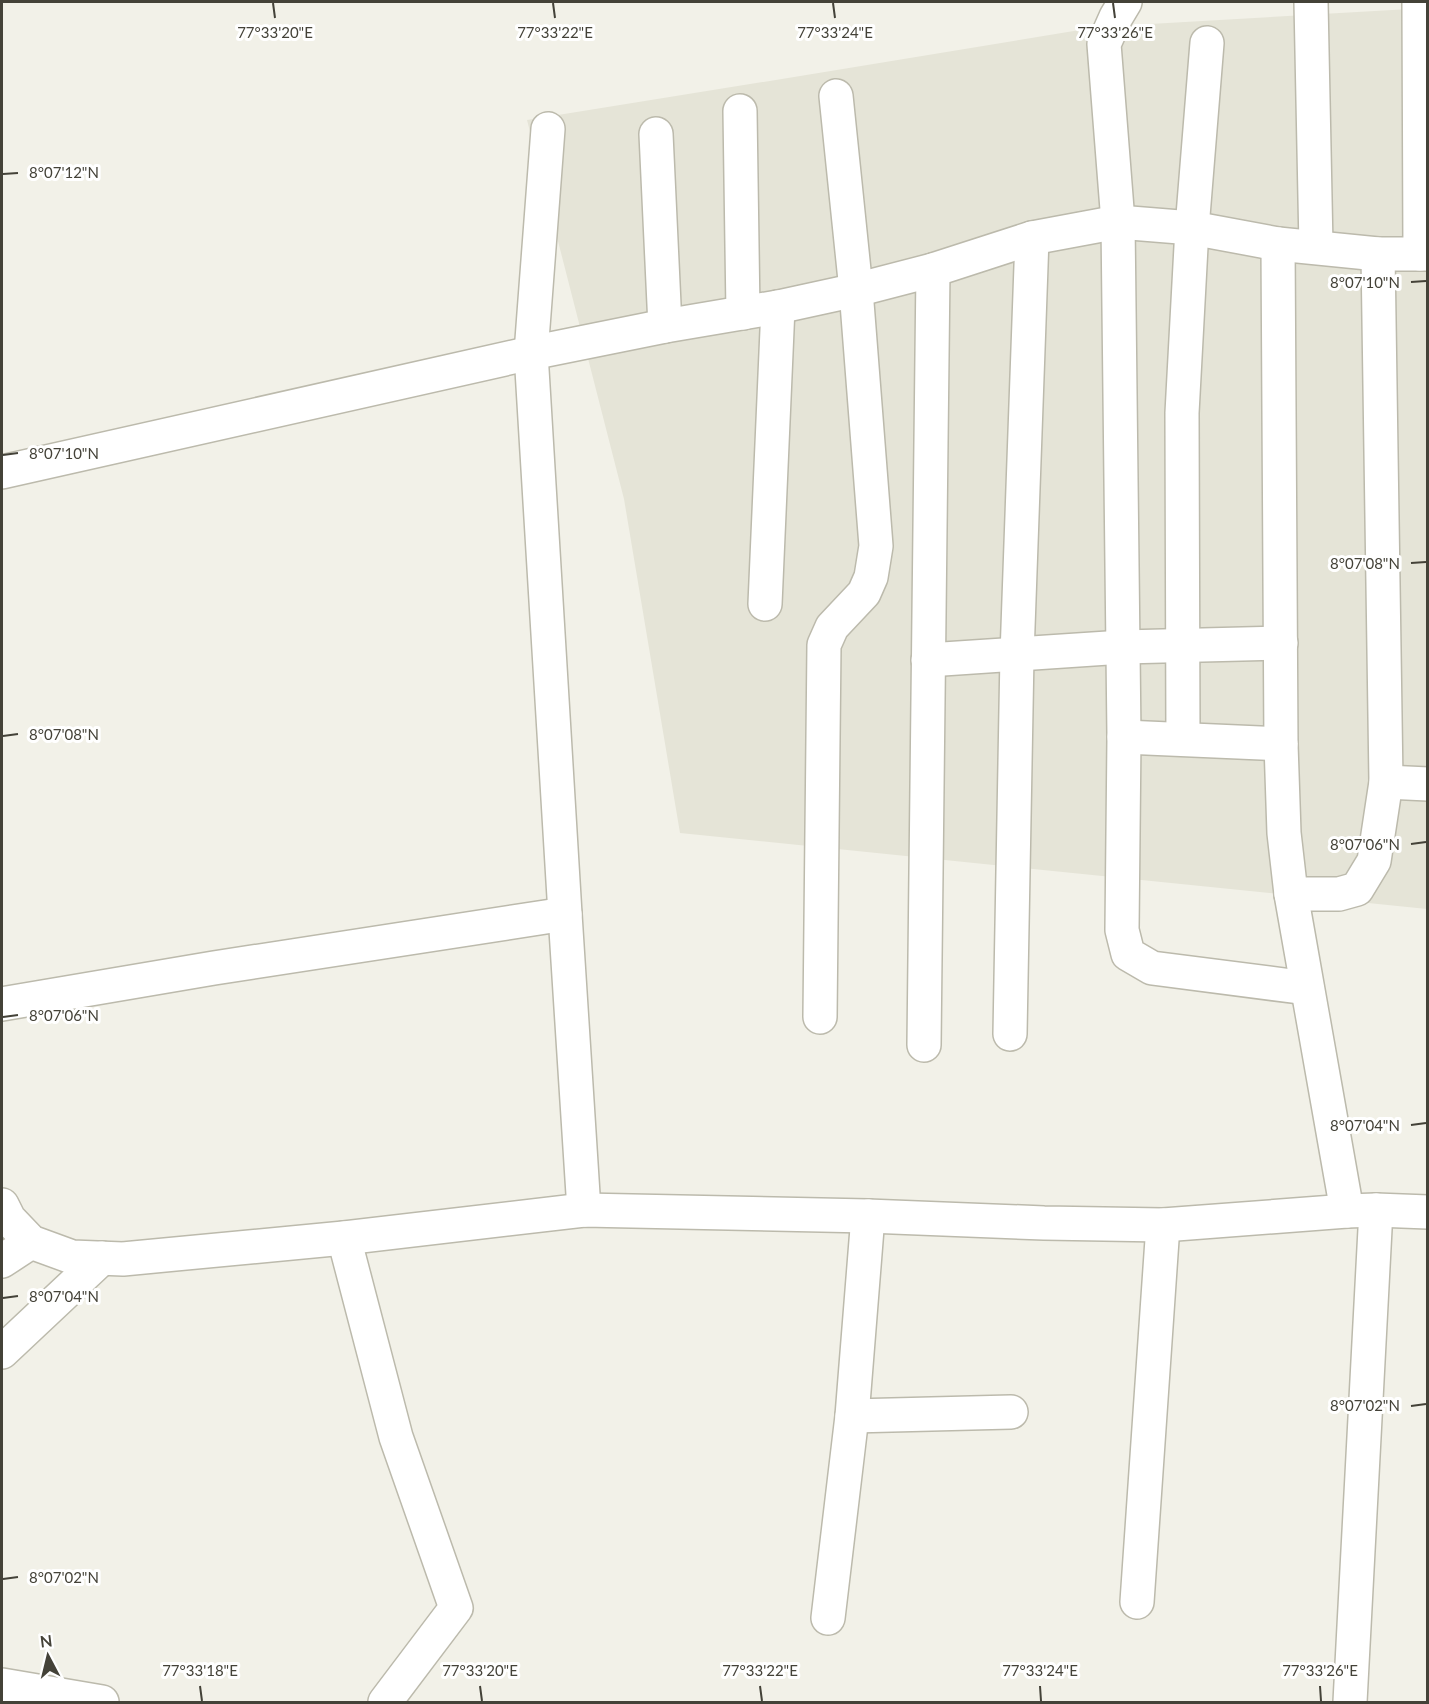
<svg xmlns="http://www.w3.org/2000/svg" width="1429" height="1704" font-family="Lato,sans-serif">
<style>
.residential{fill:#e5e4d7}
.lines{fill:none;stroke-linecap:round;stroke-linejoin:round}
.minor-casing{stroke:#bcbaac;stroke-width:36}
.minor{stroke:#fff;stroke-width:33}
.ticks{fill:none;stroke:#444238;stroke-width:2}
.ticks-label{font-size:15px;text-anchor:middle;fill:#444238;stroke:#fff;stroke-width:6;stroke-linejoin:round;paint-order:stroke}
</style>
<rect width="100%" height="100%" fill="#f2f1e8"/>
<path class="residential" d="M1427 8V909L680 833 624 499 527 120 788 78 1098 27Z"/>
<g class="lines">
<g class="minor-casing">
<g id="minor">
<path d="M1125 2 1116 17 1104 44 1118 222 1124 737 1122 930 1128 954 1152 968 1307 988"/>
<path d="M1311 2 1316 247"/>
<path d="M1419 2 1420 254"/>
<path d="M740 111 743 313"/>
<path d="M548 129 531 353 565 914 584 1210"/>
<path d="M656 134 665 326"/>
<path d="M1278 244 1281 744 1284 833 1291 894 1347 1211"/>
<path d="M2 472 531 353 665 326 778 307 856 290 933 270 1032 238 1118 222 1192 228 1278 244 1378 254H1428"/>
<path d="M765 604 778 307"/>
<path d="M928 660 1123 647 1281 643"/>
<path d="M1124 737 1281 744"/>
<path d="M1183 739 1182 413 1192 228 1207 43"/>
<path d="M1386 782 1428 784"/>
<path d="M1291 894H1339L1357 889 1374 861 1386 782 1378 254"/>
<path d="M2 1004 214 968 565 914"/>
<path d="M820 1017 824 645 832 627 864 593 871 577 876 546 856 290 836 96"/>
<path d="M1010 1034 1017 655 1032 238"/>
<path d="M924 1045 933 270"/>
<path d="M2 1205 9 1219 31 1242 72 1257 123 1259 344 1238 584 1210 868 1216 1044 1223 1163 1225 1347 1211 1376 1210 1428 1212"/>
<path d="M344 1238 396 1437 456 1608 385 1702"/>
<path d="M2 1261 31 1242"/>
<path d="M2 1352 102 1258"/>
<path d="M852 1416 1011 1412"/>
<path d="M1137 1602 1163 1225"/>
<path d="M828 1618 852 1416 868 1216"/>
<path d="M2 1685 102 1702"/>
<path d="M1350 1702 1376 1210"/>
</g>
</g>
<use href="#minor" class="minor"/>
</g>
<path class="ticks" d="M273 3 275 18M553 3 555 18M833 3 835 18M1113 3 1115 18M3 174 18 173M1411 282 1426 281M3 455 18 453M1411 563 1426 562M3 736 18 734M1411 844 1426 842M3 1017 18 1015M1411 1125 1426 1123M3 1298 18 1296M1411 1406 1426 1404M3 1579 18 1577M200 1686 202 1701M480 1686 482 1701M760 1686 762 1701M1040 1686 1041 1701M1320 1686 1321 1701"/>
<g class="ticks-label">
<text x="275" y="38">77°33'20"E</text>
<text x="555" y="38">77°33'22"E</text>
<text x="835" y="38">77°33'24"E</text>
<text x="1115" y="38">77°33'26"E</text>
<text x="64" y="178">8°07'12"N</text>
<text x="1365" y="288">8°07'10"N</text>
<text x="64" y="459">8°07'10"N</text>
<text x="1365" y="569">8°07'08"N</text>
<text x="64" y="740">8°07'08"N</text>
<text x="1365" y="850">8°07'06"N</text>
<text x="64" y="1021">8°07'06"N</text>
<text x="1365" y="1131">8°07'04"N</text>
<text x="64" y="1302">8°07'04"N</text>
<text x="1365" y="1411">8°07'02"N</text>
<text x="64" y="1583">8°07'02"N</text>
<text x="200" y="1676">77°33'18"E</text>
<text x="480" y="1676">77°33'20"E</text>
<text x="760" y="1676">77°33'22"E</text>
<text x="1040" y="1676">77°33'24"E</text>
<text x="1320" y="1676">77°33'26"E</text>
</g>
<rect width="1429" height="1704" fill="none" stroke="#444238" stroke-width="6"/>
<g transform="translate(48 1656) rotate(353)" stroke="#ffffff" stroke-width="4.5" paint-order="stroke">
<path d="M0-4.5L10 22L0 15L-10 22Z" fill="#444238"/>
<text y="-9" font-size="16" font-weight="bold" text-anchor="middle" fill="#444238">N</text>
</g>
</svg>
